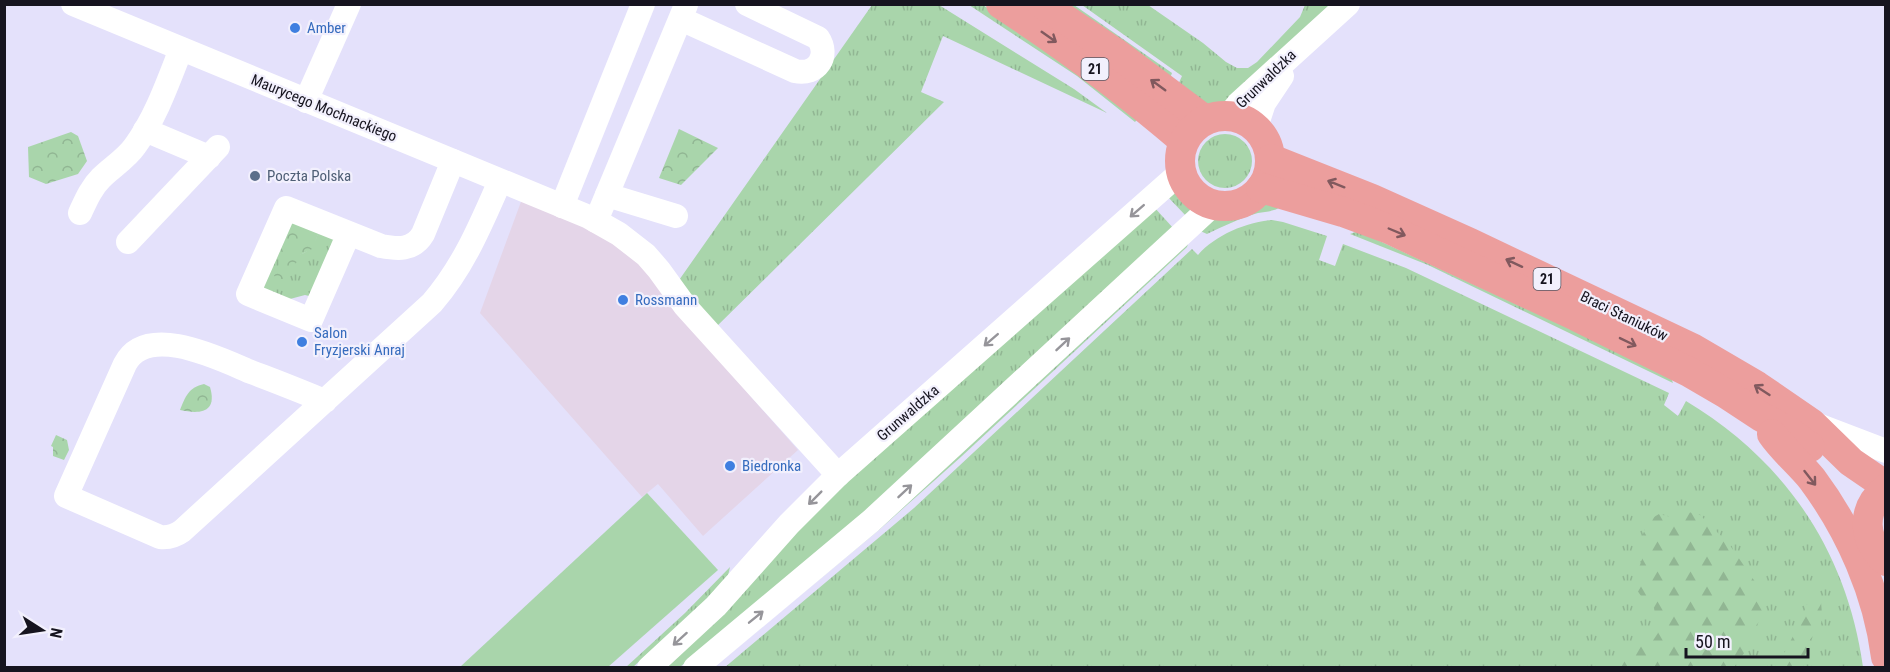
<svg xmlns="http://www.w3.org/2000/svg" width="1890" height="672" font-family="'Roboto Condensed',sans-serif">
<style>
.commercial{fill:#e4d5e8}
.grass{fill:url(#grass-tufts)}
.forest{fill:url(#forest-firs)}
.park{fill:url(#park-crowns)}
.garden{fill:#a9d5ab}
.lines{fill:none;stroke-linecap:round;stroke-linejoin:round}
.minor{stroke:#fff;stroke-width:24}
.major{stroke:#ec9e9d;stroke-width:30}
.oneway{stroke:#81595e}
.oneway2{stroke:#96959a}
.shop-dot{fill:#3f7fe0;stroke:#f2f0fd;stroke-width:2}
.service-dot{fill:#5c6f8a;stroke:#f2f0fd;stroke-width:2}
.labels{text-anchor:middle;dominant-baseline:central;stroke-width:4.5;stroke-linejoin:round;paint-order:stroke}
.shield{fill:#f2f0fd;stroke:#585662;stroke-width:1.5}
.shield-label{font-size:14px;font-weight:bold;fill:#16141f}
.shop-label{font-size:15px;fill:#366cbe;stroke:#f2f0fd;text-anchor:start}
.street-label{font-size:15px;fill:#16141f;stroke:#f2f0fd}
.service-label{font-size:15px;fill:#4e5e75;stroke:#f2f0fd;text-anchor:start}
</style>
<defs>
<pattern id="grass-tufts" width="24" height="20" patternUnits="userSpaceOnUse" patternTransform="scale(1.5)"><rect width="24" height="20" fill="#a9d5ab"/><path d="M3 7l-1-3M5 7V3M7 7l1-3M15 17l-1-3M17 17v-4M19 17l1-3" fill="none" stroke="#91b693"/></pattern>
<pattern id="forest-firs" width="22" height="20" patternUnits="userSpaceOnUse" patternTransform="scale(1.5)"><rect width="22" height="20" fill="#a9d5ab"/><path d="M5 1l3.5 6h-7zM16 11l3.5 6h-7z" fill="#91b693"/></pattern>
<pattern id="park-crowns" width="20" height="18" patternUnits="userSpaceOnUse" patternTransform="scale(1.5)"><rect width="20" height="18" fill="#a9d5ab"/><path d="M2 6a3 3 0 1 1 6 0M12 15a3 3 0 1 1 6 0" fill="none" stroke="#91b693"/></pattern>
</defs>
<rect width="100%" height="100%" fill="#e4e1fb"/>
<path class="commercial" d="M522 199 600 232 628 250 752 398 798 450 703 536 658 484 642 497 480 313Z"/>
<g class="grass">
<path d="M872 5H939L1074 89 1107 113 943 36 921 92 944 102 713 330 677 283Z"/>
<path d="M969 5H983L1080 69 1141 115 1135 122 1077 76Z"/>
<path d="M1060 5H1074L1172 73 1169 81Z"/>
<path d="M1082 5H1148L1203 43 1226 62 1237 68H1248L1257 62 1300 17 1305 5H1332L1221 107 1211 108 1177 87 1182 76Z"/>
<circle cx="1225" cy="161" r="27"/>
<path d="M1178 190 1194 207 1187 217 1167 196Z"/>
<path d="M1266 204 1281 206C1275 212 1266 211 1258 213 1240 218 1224 226 1207 234L1198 230 1214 219 1242 215Z"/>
<path d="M1154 207 1174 229 921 464 794 573 680 667 660 668 809 516Z"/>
<path d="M1272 220 1283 222 1327 236 1319 260 1335 266 1343 244 1406 268 1669 393 1664 405 1678 416 1686 401C1786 461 1847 552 1863 667L724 668 914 508 1192 249 1198 255C1215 235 1247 222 1272 220Z"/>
<path d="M321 228 339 235 313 297 305 295 290 299 267 297 259 280 272 247C302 261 309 256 321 228Z"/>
<path d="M1358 231 1670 375 1673 383 1428 265 1350 234Z"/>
<path d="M1186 242 1188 244 1187 247 962 456 880 529 714 667Z"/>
<path d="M730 567 728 576 699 607 633 667 625 668 685 613Z"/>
</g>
<g class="forest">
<path d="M1685 511 1700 515 1729 544 1758 586 1764 601 1766 614 1752 630 1750 645 1734 667H1613L1615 664 1636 647 1650 645 1658 633 1654 608 1641 596 1635 587 1636 576 1645 551 1643 534 1649 520 1659 514 1679 519Z"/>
<path d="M1814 600 1821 602C1823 624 1823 627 1806 643L1807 651 1798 667H1777L1803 617 1806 605Z"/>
</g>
<g class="park">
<path d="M679 129 718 148 681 185 659 178Z"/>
<path d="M71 132 78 136 87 161 78 174 46 184 29 177 28 147Z"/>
<path d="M289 219 321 228 312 249 300 255 287 282 274 276 284 253 272 247Z"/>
<path d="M204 384 210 387C218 414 198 414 180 410 185 397 189 387 204 384Z"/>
<path d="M56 435 67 440 69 450 64 460 53 456V447L51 446Z"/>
</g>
<path class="garden" d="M647 493 718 570 608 667H460Z"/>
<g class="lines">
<g class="minor">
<path d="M73 4 589 217 619 234 646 255 659 270 685 306 838 475"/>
<path d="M681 19 795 71C817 76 830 56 818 38L747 4"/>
<path d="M306 101 349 4"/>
<path d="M1229 115 1238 104 1348 4"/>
<path d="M1256 127 1264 103 1282 76"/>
<path d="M145 130 209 157"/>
<path d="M607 195 676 216"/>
<path d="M562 206 643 4"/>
<path d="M80 213C86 200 91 188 101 178 112 167 126 159 135 146 156 117 168 82 181 49"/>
<path d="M596 221 686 5"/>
<path d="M349 233 311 320 248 294 286 208 381 246C397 249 413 251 423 234L453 161"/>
<path d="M128 242 218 147"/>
<path d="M325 401C300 391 276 381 251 372 220 359 147 322 125 364L66 496 160 537C169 538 175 536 182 531L432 303C464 266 481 224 500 181"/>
<path d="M1815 424 1886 451"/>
<path d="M649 668 716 606 789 524 838 475 1181 172"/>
<path d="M695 668 871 521 1213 205"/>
</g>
<g class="major">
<path d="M1001 4C1065 46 1126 91 1184 141"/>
<path d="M1042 4 1117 54 1205 120"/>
<circle cx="1225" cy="161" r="45"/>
<path d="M1271 159 1372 199 1470 243 1692 348 1757 386 1811 423 1851 462 1886 486"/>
<path d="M1261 188 1343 212 1389 229 1576 316 1689 372 1725 393 1760 416 1791 433 1810 447"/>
<path d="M1772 434C1783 450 1799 463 1812 479 1850 530 1878 593 1886 657"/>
<path d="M1886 489C1860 510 1863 540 1886 561"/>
</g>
</g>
<defs><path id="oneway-shaft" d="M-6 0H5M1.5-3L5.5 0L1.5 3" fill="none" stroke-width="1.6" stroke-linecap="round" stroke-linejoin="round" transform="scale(1.5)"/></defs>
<g class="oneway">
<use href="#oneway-shaft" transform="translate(1049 37) rotate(35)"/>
<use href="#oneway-shaft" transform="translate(1158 85) rotate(-144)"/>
<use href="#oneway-shaft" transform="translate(1336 184) rotate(-158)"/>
<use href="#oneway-shaft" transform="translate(1397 232) rotate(23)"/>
<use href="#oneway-shaft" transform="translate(1514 263) rotate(-155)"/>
<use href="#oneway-shaft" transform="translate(1628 342) rotate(26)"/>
<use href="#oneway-shaft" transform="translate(1762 390) rotate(-147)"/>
<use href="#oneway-shaft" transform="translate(1810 478) rotate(52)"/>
</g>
<g class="oneway2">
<use href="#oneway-shaft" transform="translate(1137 211) rotate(139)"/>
<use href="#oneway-shaft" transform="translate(991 340) rotate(139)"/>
<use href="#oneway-shaft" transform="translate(1063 344) rotate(-43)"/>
<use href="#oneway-shaft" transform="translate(905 491) rotate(-43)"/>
<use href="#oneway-shaft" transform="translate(815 498) rotate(135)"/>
<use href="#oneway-shaft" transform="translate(756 617) rotate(-39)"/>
<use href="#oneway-shaft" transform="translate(680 639) rotate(138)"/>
</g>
<g class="shop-dot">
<circle cx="295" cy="28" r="6"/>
<circle cx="623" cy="300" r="6"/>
<circle cx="302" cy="342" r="6"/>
<circle cx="730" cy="466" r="6"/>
</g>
<circle class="service-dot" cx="255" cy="176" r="6"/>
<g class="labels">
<g class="shield">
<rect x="1081.5" y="58" width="27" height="22" rx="4.5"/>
<rect x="1533.5" y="268" width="27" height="22" rx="4.5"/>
</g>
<g class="shield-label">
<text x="1095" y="69">21</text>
<text x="1547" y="279">21</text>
</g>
<g class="shop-label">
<text x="307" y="28">Amber</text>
<text x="635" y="300">Rossmann</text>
<text x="314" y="333">Salon<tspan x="314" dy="17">Fryzjerski Anraj</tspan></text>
<text x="742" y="466">Biedronka</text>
</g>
<g class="street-label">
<text transform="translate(1266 79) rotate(-44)">Grunwaldzka</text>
<text transform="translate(324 108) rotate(22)">Maurycego Mochnackiego</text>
<text transform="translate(1624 316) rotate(26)">Braci Staniuków</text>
<text transform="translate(908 413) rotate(-41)">Grunwaldzka</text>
</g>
<g class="service-label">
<text x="267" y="176">Poczta Polska</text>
</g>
</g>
<rect width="1890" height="672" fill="none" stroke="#16141f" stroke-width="12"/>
<g transform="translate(42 630) rotate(102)" stroke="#f2f0fd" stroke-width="4.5" paint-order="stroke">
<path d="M0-4.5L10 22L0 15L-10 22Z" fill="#16141f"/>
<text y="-9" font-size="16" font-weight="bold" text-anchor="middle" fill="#16141f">N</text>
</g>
<path d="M1686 648v9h122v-9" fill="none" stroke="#16141f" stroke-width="3"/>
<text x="1695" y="648" font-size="18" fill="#16141f" stroke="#f2f0fd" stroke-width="4.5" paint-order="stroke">50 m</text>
</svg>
